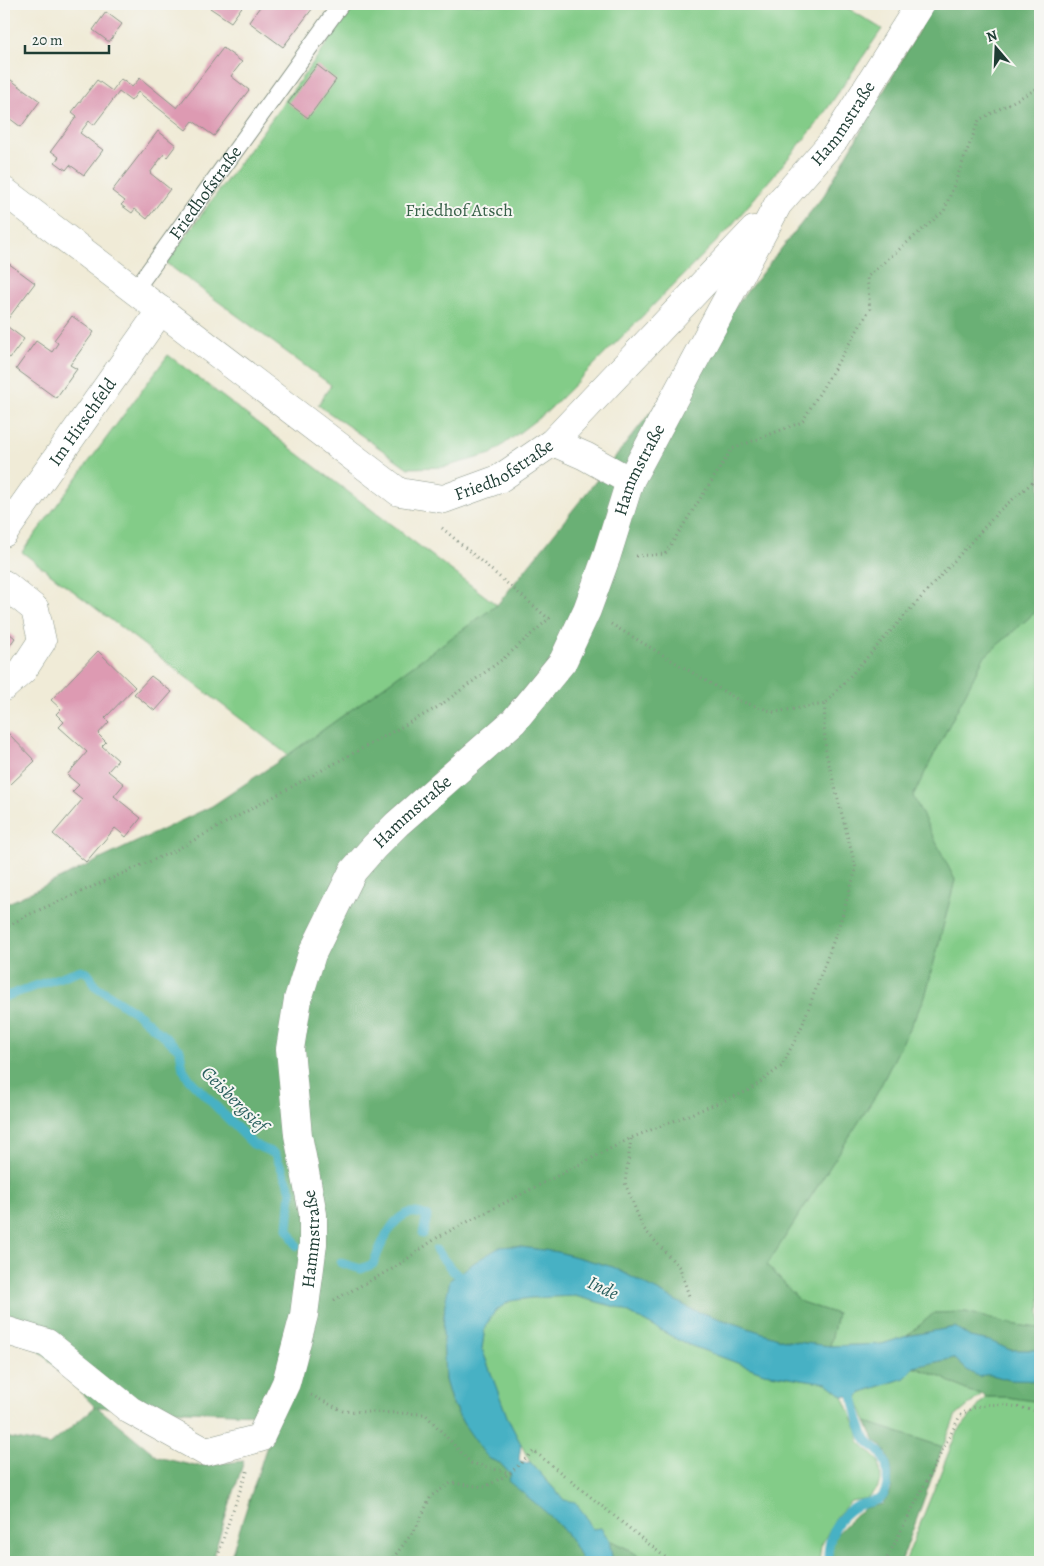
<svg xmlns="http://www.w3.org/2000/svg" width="1044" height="1566" font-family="Alegreya,serif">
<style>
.green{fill:#83cc88;stroke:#51845e}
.forest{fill:#6ab074;stroke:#447654}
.water{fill:#46b1c4;stroke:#32777c}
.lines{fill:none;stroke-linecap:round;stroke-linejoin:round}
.stream{stroke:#46b1c4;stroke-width:9}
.building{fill:#dd9ab2}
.lane-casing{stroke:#889486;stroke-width:18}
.street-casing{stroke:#889486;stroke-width:29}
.path{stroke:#889486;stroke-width:3;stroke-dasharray:1 4;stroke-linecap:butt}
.lane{stroke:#fff;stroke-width:16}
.street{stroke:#fff;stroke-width:28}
.labels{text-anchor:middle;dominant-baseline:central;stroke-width:4;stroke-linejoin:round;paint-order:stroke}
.street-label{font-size:18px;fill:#1f3d34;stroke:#f6f6f2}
.park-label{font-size:18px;fill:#386149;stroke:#f6f6f2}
.water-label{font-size:19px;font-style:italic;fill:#2b605f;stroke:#f6f6f2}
</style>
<rect width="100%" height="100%" fill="#f6f6f2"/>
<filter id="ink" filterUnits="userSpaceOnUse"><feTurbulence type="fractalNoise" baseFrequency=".02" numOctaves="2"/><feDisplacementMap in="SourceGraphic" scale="10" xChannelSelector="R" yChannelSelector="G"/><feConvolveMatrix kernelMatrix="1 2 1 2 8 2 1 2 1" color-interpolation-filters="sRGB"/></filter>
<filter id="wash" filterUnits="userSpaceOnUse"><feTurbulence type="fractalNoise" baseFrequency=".0096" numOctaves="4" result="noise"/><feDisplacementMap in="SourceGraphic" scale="20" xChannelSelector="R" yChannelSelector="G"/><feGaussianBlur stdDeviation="1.12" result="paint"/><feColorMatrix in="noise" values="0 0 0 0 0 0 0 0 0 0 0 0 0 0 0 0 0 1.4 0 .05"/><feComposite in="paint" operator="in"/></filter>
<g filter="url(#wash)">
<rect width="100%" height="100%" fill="#f0ebd7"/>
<g class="green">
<path d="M356 4H841L882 29 816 125 726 232 549 410 491 454 444 467 408 468 318 405 331 385 166 263Z"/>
<path d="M168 355 497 605 288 755 22 552Z"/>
<path d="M1040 608V1328L1029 1327 997 1321 966 1312 934 1313 907 1336 882 1344 830 1346 837 1314 801 1302 767 1265 876 1095 925 997 955 880 912 797 984 657Z"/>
<path d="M575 1296 620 1308 684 1343 764 1373 827 1383 843 1396 859 1433V1441L879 1461 881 1478 877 1489 868 1498 851 1501 837 1516 821 1546 819 1562H648L628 1549 609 1540 601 1528 592 1529 585 1515 564 1500 530 1462 508 1419 482 1349 485 1327 495 1311 510 1301 529 1298Z"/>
<path d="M914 1367 943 1378 968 1391 982 1394 955 1417 943 1447 866 1422 857 1398 862 1392 905 1378Z"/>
<path d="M986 1397H1007L1040 1402V1562H905L956 1434Z"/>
</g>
<g class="forest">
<path d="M934 4H1040V608L984 657 913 796 955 880 925 997 876 1095 767 1265 801 1302 837 1314 830 1346 787 1341 693 1310 613 1267 558 1252 513 1246 500 1247 490 1254 445 1303 443 1331 445 1380 451 1401 463 1423 490 1459 500 1463 569 1536 577 1549 582 1562H454L447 1558 428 1562H229L277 1415 97 1407 158 1457 195 1466 244 1461 211 1562H4V1437L50 1445 95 1407 4 1315V905L212 806 288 755 497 605 824 195Z"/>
<path d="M966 1312C990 1319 1015 1326 1040 1328V1350H1010L990 1341 970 1337 955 1327 907 1336 934 1313Z"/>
<path d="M954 1358 967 1370 979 1376C989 1371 1001 1379 1011 1380 1023 1381 1028 1379 1040 1383V1402L1007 1397H986L982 1394 968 1391 943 1378 914 1367Z"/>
<path d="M866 1422 943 1447 901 1562H833L831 1549 836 1535 855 1515 865 1508 883 1504 891 1491 892 1472 888 1455 881 1445 875 1441Z"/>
<path d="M609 1540 628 1549 648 1562H613Z"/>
</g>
<path class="water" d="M513 1246 558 1252 613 1267 693 1310 787 1341 830 1346 859 1345 882 1344 907 1336 955 1327 970 1337 990 1341 1010 1350H1040V1383C1028 1379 1023 1381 1011 1380 1001 1379 989 1371 979 1377L967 1370 954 1358 914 1367 905 1378 862 1392 857 1397 843 1396 827 1383 764 1373 684 1343 620 1308 575 1296 530 1298 510 1301 495 1311 485 1327 482 1349 508 1419 521 1444 519 1460 523 1463 530 1462 564 1500 575 1502 585 1515 592 1529 601 1528 609 1540 613 1562H582C569 1526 537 1505 508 1481L511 1475 500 1463 490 1459 484 1453 463 1423 451 1400 445 1380 443 1331 445 1303 450 1280 475 1262 500 1247Z"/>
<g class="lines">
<g class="stream">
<path d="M4 997 81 970 89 974 94 985 139 1015 180 1050 183 1069 190 1080 253 1144 275 1154 291 1190 288 1229 297 1246"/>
<path d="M436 1250 453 1271 467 1281"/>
<path d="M341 1263 361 1269 373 1264C380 1248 393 1210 416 1213 419 1213 423 1215 427 1216L423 1234"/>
<path d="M828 1562C827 1540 836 1516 857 1506 864 1502 872 1503 880 1499 890 1491 889 1466 882 1455 877 1447 868 1445 864 1435 858 1420 854 1403 851 1386"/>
</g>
</g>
<g id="blocks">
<g class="building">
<path d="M213 4H244L231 22 210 8Z"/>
<path d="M262 4H316L283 47 249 22Z"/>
<path d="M106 12 122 24 109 42 93 30Z"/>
<path d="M223 48 242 62 231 76 249 90 214 136 193 121 186 130 138 92 131 101 119 92 94 125 89 121 80 133 103 150 84 175 70 165 66 170 55 162 59 157 51 151 77 116 72 112 97 80 112 91 121 79 132 87 140 78 177 108Z"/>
<path d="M317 65 336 80 308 118 288 103Z"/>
<path d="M4 75 40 101 21 127 9 118 4 125Z"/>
<path d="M158 131 176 145 167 157 164 154 150 173 170 189 147 219 135 209 132 213 121 205 125 201 112 191Z"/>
<path d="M4 260 35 283 4 324Z"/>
<path d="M72 316 94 332 70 365 77 369 56 398 16 369 36 341 52 352 58 343 54 340Z"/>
<path d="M4 324 24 339 10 358 4 354Z"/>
<path d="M4 629 15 638 6 651 4 650Z"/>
<path d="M98 651 135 687 105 718 109 722 98 734 106 742 102 746 118 760 108 771 124 784 114 796 141 818 126 837 115 828 86 862 53 834 82 800 72 792 79 785 67 775 87 752 59 727 64 722 56 714 61 709 51 700Z"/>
<path d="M151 676 172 692 155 711 134 694Z"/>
<path d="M8 733 35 761 11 784 4 777V737Z"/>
</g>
</g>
</g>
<g filter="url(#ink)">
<use href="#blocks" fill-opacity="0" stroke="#889486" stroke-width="1"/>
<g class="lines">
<g class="lane-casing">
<g id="lane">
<path id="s1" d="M135 290 341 4"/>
</g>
</g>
<g class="street-casing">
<g id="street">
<path id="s2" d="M4 191 399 492 444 499 499 479 553 442 754 230"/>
<path d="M553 442 585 456 630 481"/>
<path id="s3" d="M4 533 161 310"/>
<path d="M4 584 35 609 42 641 23 670 4 687"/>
<path id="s4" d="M4 1330 47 1343 130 1410 206 1452 260 1438 286 1383 304 1315 313 1244V1214L298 1135 290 1049 298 999 312 954 353 871 374 847 397 824 513 722 563 661 587 610 606 558 630 481 778 204 835 139 920 4"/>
</g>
</g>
<g class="path">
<path d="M442 528 549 619"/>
<path d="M636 556 665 554 732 449 802 422 870 309 867 277 944 211 979 120 1040 87"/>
<path d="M611 624 740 701 774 712 825 704 1000 510 1040 476"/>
<path d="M4 928 28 915 174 851 438 707 503 659 551 617"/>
<path d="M631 1139 625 1183 643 1228 680 1268 690 1299"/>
<path d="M334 1300 394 1268 438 1237 631 1138 748 1091 782 1066 802 1026 839 926 856 869 826 753 824 726 825 704"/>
<path d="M311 1395 343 1411 425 1414 471 1463 510 1473"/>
<path d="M216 1562 229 1521 248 1469"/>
<path d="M390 1562 416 1528 431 1496 451 1483 485 1487 510 1473 534 1451 671 1562"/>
<path d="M885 1562 960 1416C982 1397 1014 1406 1040 1412"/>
</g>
<use href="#lane" class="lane"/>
<use href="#street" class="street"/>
</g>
</g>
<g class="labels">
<g class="street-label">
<text stroke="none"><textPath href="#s4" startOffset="1792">Hammstraße</textPath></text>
<text stroke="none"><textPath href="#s1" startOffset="120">Friedhofstraße</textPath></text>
<text stroke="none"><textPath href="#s3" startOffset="136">Im Hirschfeld</textPath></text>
<text stroke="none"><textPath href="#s2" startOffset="609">Friedhofstraße</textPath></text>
<text stroke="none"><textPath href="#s4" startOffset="1388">Hammstraße</textPath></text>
<text stroke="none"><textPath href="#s4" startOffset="968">Hammstraße</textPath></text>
<text stroke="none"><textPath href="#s4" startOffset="502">Hammstraße</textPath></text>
</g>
<g class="park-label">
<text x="459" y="210">Friedhof Atsch</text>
</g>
<g class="water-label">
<text transform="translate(234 1099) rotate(45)">Geisbergsief</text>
<text transform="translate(603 1288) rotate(25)">Inde</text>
</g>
</g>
<rect width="1044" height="1566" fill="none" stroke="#f6f6f2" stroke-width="20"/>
<g transform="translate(996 48) rotate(341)" stroke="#f6f6f2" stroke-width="4" paint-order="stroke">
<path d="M0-4L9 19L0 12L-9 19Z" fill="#1f3d34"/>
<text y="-8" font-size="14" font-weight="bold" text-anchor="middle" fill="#1f3d34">N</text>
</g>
<path d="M25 45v8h84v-8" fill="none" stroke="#1f3d34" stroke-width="2.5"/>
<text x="32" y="45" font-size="15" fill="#1f3d34" stroke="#f6f6f2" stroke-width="4" paint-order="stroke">20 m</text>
</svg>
